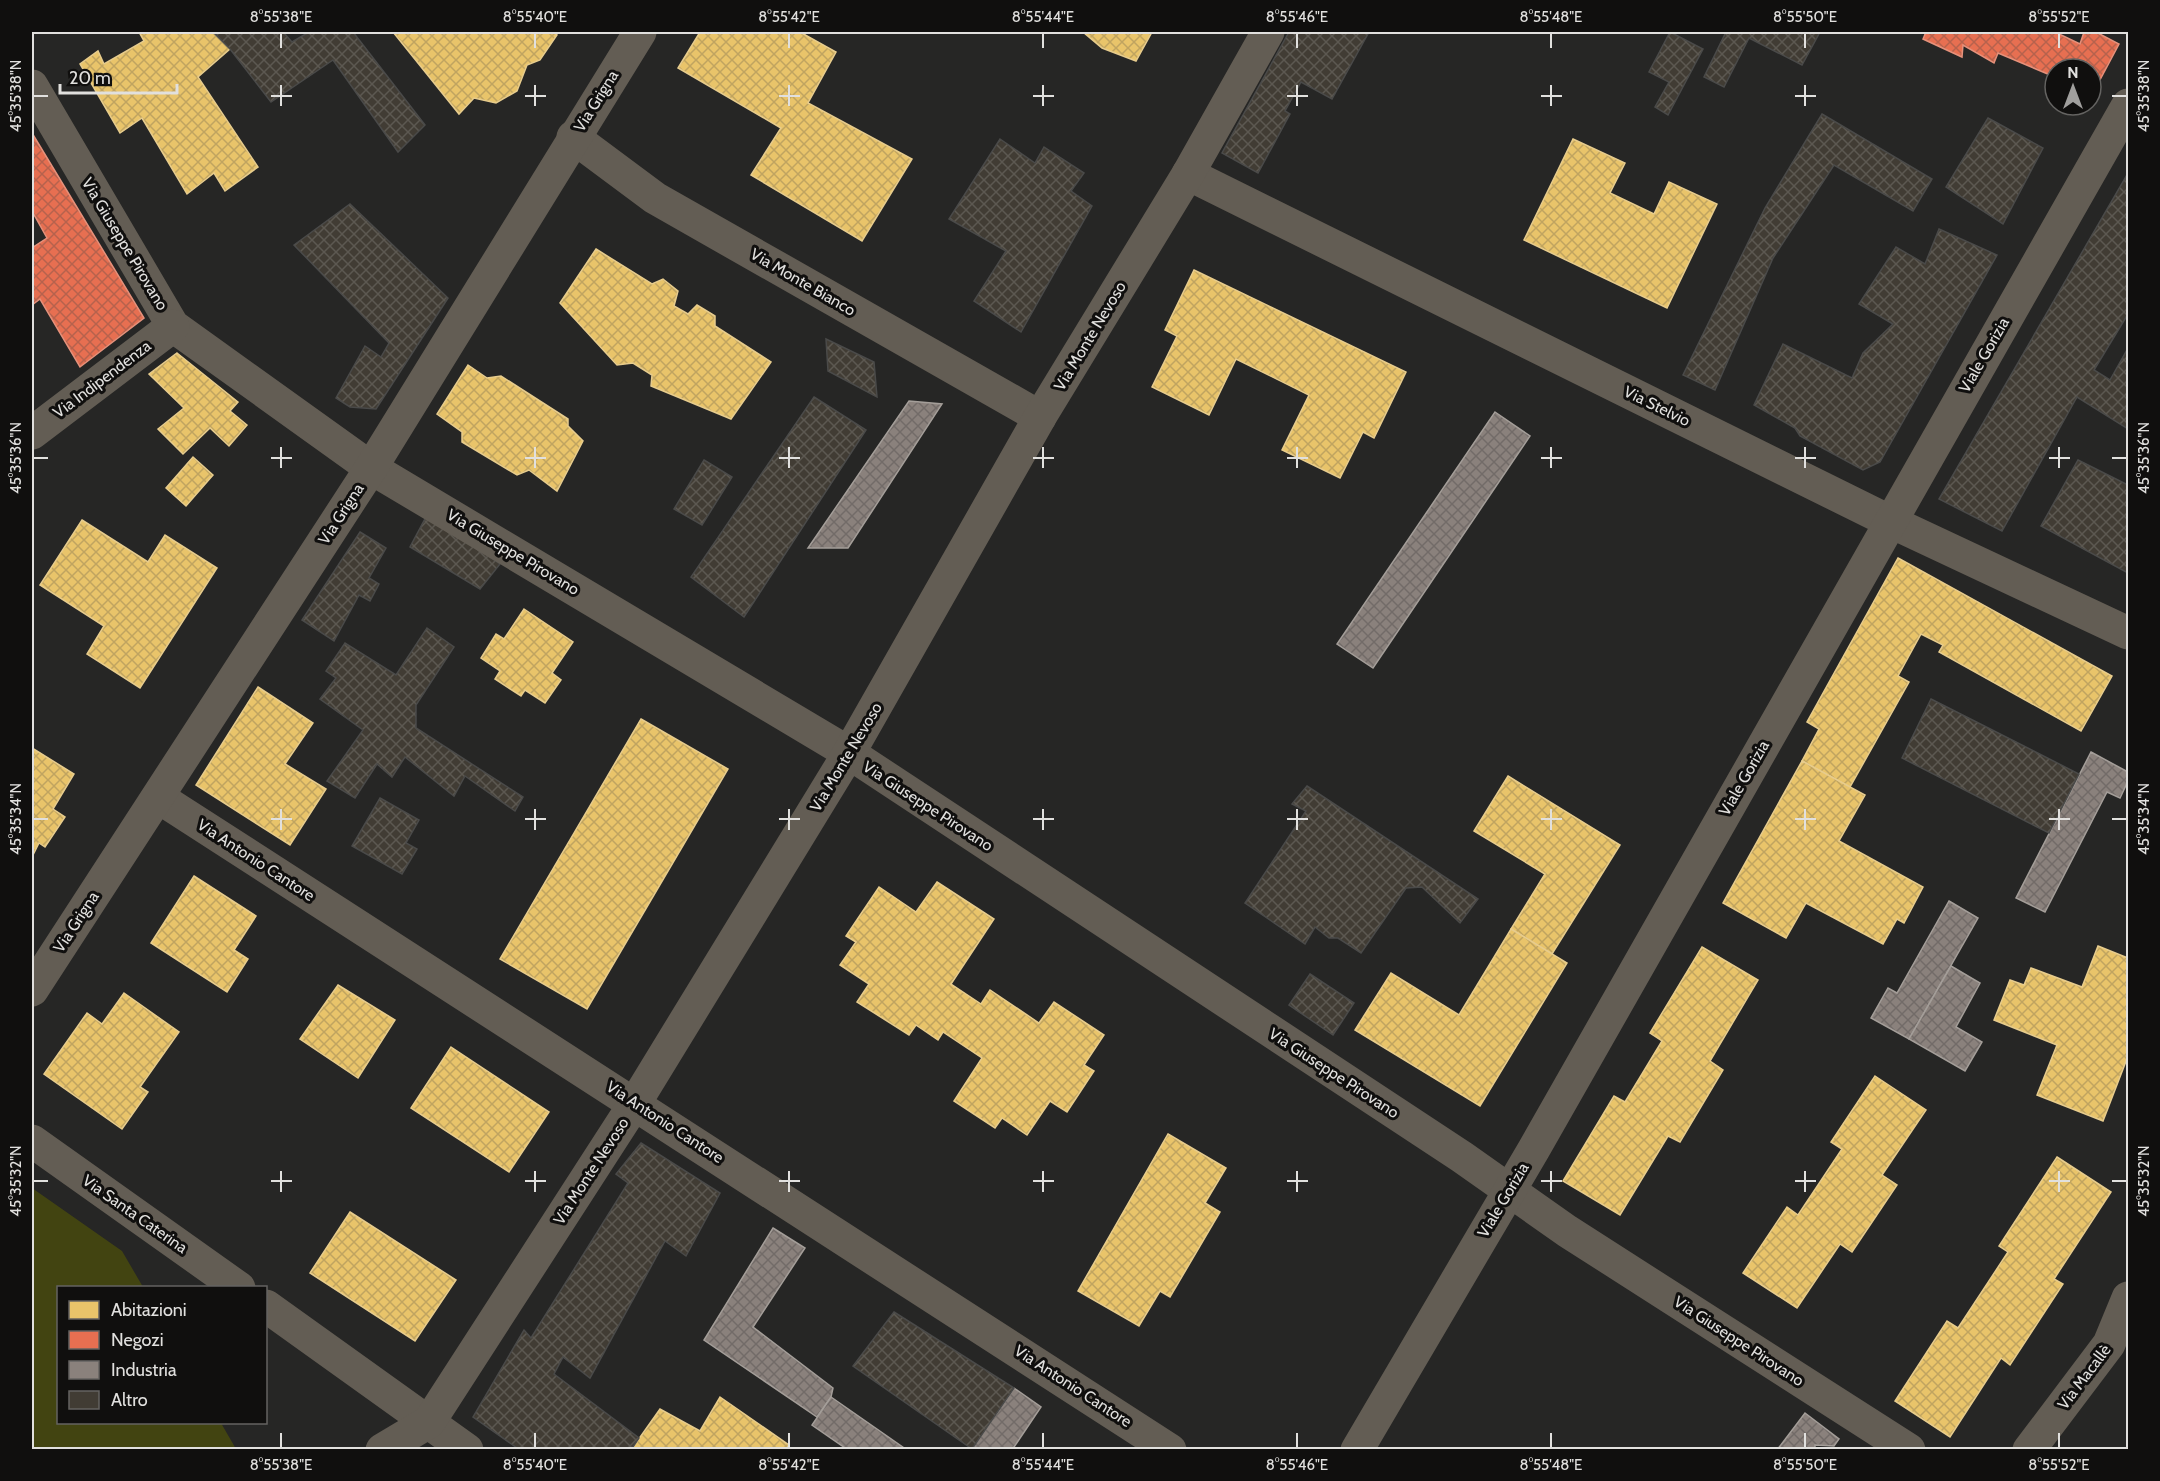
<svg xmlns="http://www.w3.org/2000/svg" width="2160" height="1481" font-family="Cabin,sans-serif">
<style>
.grass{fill:#424411}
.homes{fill:url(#homes-cross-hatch);stroke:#e7cc8d;stroke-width:1.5}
.shops{fill:url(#shops-cross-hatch);stroke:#e5917b;stroke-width:1.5}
.industry{fill:url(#industry-cross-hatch);stroke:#a49e99;stroke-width:1.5}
.building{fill:url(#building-cross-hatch);stroke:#4a4a49;stroke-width:1.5}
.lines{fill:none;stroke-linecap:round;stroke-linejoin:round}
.minor{stroke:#635d54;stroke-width:33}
.ticks{fill:none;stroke:#e1e0de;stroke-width:2}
.labels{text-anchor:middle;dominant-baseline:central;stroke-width:6;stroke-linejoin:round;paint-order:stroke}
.street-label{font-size:16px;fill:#e1e0de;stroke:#100f0e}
.neatline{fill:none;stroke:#e1e0de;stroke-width:2}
.ticks-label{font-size:15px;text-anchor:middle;fill:#e1e0de}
</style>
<defs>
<pattern id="homes-cross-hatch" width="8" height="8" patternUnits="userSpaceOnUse" patternTransform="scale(1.5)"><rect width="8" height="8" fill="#e9c46a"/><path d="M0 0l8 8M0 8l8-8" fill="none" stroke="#c0a460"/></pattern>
<pattern id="shops-cross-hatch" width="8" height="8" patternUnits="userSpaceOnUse" patternTransform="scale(1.5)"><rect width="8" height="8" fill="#e76f51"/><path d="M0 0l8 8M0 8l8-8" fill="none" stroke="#b6624d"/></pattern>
<pattern id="industry-cross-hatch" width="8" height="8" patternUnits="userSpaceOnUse" patternTransform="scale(1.5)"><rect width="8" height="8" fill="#8a817c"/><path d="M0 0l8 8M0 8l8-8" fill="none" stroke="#726b68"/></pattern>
<pattern id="building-cross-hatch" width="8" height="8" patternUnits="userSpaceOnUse" patternTransform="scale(1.5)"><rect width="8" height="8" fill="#413c34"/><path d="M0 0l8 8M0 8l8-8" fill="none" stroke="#5c5851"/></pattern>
</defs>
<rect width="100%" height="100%" fill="#262625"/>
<path class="grass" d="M32 1188 122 1251 143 1287 58 1288V1422L221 1423 236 1449H32Z"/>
<g class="homes">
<path d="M139 32H213L230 49 198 77 258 167 225 191 214 173 187 194 142 118 120 133 80 64 98 51 104 64 144 41Z"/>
<path d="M393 32H553L557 35 540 60 527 65 517 91 496 103 474 98 459 114Z"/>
<path d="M700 32H800L836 52 808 103 912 159 862 241 751 175 781 128 678 68Z"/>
<path d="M1083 32H1152L1136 61 1102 48Z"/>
<path d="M1573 139 1625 163 1610 193 1654 214 1669 182 1717 204 1667 308 1524 240Z"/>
<path d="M596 249 652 284 663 279 678 291 674 306 688 314 697 305 715 316V326L771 362 731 419 651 386 652 375 633 363 617 365 560 303Z"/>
<path d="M1194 270 1406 372 1374 438 1363 432 1340 478 1282 450 1309 395 1236 359 1209 415 1152 387 1177 336 1165 330Z"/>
<path d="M177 353 238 402 230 411 247 425 229 446 210 428 183 454 158 429 184 408 149 374Z"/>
<path d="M468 365 487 378 501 376 568 419V426L583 441 557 491 529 470 517 475 462 442V432L437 414Z"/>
<path d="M193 457 213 475 186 506 166 488Z"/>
<path d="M82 520 148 562 165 535 217 568 140 688 87 654 104 626 40 585Z"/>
<path d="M1898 558 2112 676 2081 731 1939 652 1943 645 1921 634 1898 676 1909 682 1850 787 1802 761 1819 729 1807 722Z"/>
<path d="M524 609 573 642 552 673 561 680 545 703 525 690 521 696 495 679 500 671 481 658 496 634 504 639Z"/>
<path d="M258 687 313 723 285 764 326 789 290 845 196 785Z"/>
<path d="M641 719 728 769 587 1009 500 959Z"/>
<path d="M32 748 74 774 53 809 65 817 45 847 39 843 32 857Z"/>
<path d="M1802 761 1865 795 1839 841 1923 887 1904 923 1897 919 1883 944 1806 903 1786 938 1723 903Z"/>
<path d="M1508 776 1620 845 1552 954 1511 929 1545 874 1474 831Z"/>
<path d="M194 876 256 916 234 950 248 959 227 992 151 943Z"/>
<path d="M937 882 994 919 951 984 981 1004 990 990 1039 1023 1054 1002 1104 1035 1084 1065 1094 1071 1067 1112 1050 1101 1027 1135 1002 1118 995 1128 954 1101 982 1058 943 1032 938 1040 916 1025 909 1035 857 1002 869 984 840 965 856 942 846 936 879 887 916 912Z"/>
<path d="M1511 929 1567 963 1480 1106 1355 1030 1391 973 1459 1015Z"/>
<path d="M2098 946 2128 958V1056L2103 1121 2037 1095 2057 1045 1994 1020 2010 980 2024 985 2031 968 2082 987Z"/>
<path d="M1702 947 1758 980 1710 1061 1723 1070 1680 1142 1668 1136 1620 1215 1563 1181 1614 1096 1625 1102 1662 1041 1650 1033Z"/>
<path d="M338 985 395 1020 358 1078 300 1039Z"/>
<path d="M124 993 179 1032 140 1087 148 1092 122 1129 44 1074 87 1013 102 1024Z"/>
<path d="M451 1047 549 1112 509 1172 411 1108Z"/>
<path d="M1875 1076 1926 1110 1882 1175 1897 1185 1852 1252 1840 1244 1797 1308 1743 1273 1787 1207 1798 1215 1842 1149 1831 1142Z"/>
<path d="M1168 1134 1226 1168 1205 1203 1220 1212 1170 1297 1160 1291 1139 1326 1078 1291Z"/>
<path d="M2057 1157 2111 1192 2054 1279 2063 1284 2010 1365 2001 1358 1950 1437 1895 1401 1947 1321 1958 1328 2008 1252 1999 1246Z"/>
<path d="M350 1212 456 1280 415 1341 310 1273Z"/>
<path d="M720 1397 789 1445 786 1450H631L660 1409 700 1431Z"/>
</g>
<g class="shops">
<path d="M1926 32H2055L2080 44 2084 32H2096L2119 44 2093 93 2091 69H2055V77L1998 53 1994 63 1963 45 1962 57 1923 39Z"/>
<path d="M32 133 144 318 80 367 40 299 32 305V248L47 238 32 211Z"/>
</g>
<g class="industry">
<path d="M909 401 942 404 848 548H808Z"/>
<path d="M1495 412 1530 436 1373 668 1337 644Z"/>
<path d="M2091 752 2128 772V781L2120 798 2107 792 2045 912 2016 898Z"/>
<path d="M1949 901 1978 918 1909 1039 1871 1018 1888 988 1897 993Z"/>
<path d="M1951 966 1980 983 1956 1027 1982 1042 1965 1071 1909 1039Z"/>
<path d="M773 1228 805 1248 753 1327 833 1388 831 1397 817 1417 704 1340Z"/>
<path d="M1014 1388 1041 1407 1012 1450H971Z"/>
<path d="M831 1397 907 1450H848L812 1425Z"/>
<path d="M1805 1413 1839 1439 1834 1446 1815 1445V1450H1777Z"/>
</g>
<g class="building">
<path d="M213 32H283L292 42 309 32H353L425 125 398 152 333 60 271 102 230 49Z"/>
<path d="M1289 32H1369L1332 99 1301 82 1285 111 1290 114 1258 173 1222 153Z"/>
<path d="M1670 32 1703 49 1668 115 1655 107 1669 82 1649 72Z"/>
<path d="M1726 32H1820L1802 65 1749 38 1724 87 1704 77Z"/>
<path d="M1822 114 1932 179 1913 211 1834 165 1773 258 1715 390 1683 375 1765 208Z"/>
<path d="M1988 118 2043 148 2003 224 1946 187Z"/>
<path d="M1000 139 1035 163 1044 147 1084 173 1071 191 1092 206 1021 332 974 301 1006 251 949 219Z"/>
<path d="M2128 173V314L2094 370 2110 380 2128 348V429L2077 397 2002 531 1939 499Z"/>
<path d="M350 204 448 298 376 409 350 407 336 398 365 346 381 357 389 343 294 245Z"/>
<path d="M1939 229 1997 255 1880 462 1863 470 1800 436 1795 428 1754 405 1783 344 1852 378 1863 353 1893 324 1859 304 1896 247 1925 264Z"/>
<path d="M826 339 874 362 877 397 828 371Z"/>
<path d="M814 397 866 430 744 617 691 577Z"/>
<path d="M704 460 732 477 702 525 674 509Z"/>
<path d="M2078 460 2128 485V573L2041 526Z"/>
<path d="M427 515 500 564 480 589 410 547Z"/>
<path d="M360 532 386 548 369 578 379 584 370 601 359 595 334 641 302 620Z"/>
<path d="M427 628 454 647 416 705V728L523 797 515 811 465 776 454 796 405 757 392 777 377 764 355 798 327 781 363 730 320 699 336 678 326 671 345 643 396 675Z"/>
<path d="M1931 699 2079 774 2049 833 1902 758Z"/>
<path d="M1307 786 1478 899 1460 923 1422 887 1406 888 1361 953 1338 938H1329L1315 927 1305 944 1245 903 1306 811 1292 804Z"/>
<path d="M380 798 419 820 406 843 417 849 402 874 352 846Z"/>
<path d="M1310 974 1354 1003 1333 1035 1289 1005Z"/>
<path d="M641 1143 720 1193 686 1256 665 1241 590 1378 563 1357 554 1374 639 1438 631 1450H520L473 1417 524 1330 531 1338 628 1183 616 1174Z"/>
<path d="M894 1312 1014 1388 972 1449 853 1366Z"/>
</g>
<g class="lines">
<g class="minor">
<path d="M32 86 173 326 371 468 849 753 1462 1157 1567 1231 1909 1450"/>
<path d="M573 137 655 198 1040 417"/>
<path d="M1188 174 1889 521 2128 633"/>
<path d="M32 433 173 326"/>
<path d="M158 797 1170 1450"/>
<path d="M32 990 371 468 640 32"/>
<path d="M32 1141 239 1288"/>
<path d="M266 1306 467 1450"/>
<path d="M382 1450 429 1422 635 1103 849 753 1040 417 1188 174 1268 32"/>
<path d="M1357 1450 1534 1149 2128 105"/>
<path d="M2029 1450 2109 1344 2128 1298"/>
</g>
</g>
<path class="ticks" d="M281 33V48M535 33V48M789 33V48M1043 33V48M1297 33V48M1551 33V48M1805 33V48M2059 33V48M281 85V106M535 85V106M789 85V106M1043 85V106M1297 85V106M1551 85V106M1805 85V106M33 96H48M271 96H292M525 96H546M779 96H800M1033 96H1054M1287 96H1308M1541 96H1562M1795 96H1816M2112 96H2127M281 447V468M535 447V468M789 447V468M1043 447V468M1297 447V468M1551 447V468M1805 447V468M2059 447V468M33 458H48M271 458H292M525 458H546M779 458H800M1033 458H1054M1287 458H1308M1541 458H1562M1795 458H1816M2049 458H2070M2112 458H2127M281 809V830M535 809V830M789 809V830M1043 809V830M1297 809V830M1551 809V830M1805 809V830M2059 809V830M33 819H48M271 819H292M525 819H546M779 819H800M1033 819H1054M1287 819H1308M1541 819H1562M1795 819H1816M2049 819H2070M2112 819H2127M281 1171V1192M535 1171V1192M789 1171V1192M1043 1171V1192M1297 1171V1192M1551 1171V1192M1805 1171V1192M2059 1171V1192M33 1181H48M271 1181H292M525 1181H546M779 1181H800M1033 1181H1054M1287 1181H1308M1541 1181H1562M1795 1181H1816M2049 1181H2070M2112 1181H2127M281 1433V1448M535 1433V1448M789 1433V1448M1043 1433V1448M1297 1433V1448M1551 1433V1448M1805 1433V1448M2059 1433V1448"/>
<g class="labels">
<g class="street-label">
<text transform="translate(596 101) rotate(-58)">Via Grigna</text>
<text transform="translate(125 244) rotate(59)">Via Giuseppe Pirovano</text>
<text transform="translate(803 282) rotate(30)">Via Monte Bianco</text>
<text transform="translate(1090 336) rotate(-59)">Via Monte Nevoso</text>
<text transform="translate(1984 355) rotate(-60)">Viale Gorizia</text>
<text transform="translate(102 379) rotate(-37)">Via Indipendenza</text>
<text transform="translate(1657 406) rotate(26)">Via Stelvio</text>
<text transform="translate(341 514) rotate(-57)">Via Grigna</text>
<text transform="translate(513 552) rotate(31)">Via Giuseppe Pirovano</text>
<text transform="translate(846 757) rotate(-59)">Via Monte Nevoso</text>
<text transform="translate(1744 778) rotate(-60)">Viale Gorizia</text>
<text transform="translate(928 806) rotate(33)">Via Giuseppe Pirovano</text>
<text transform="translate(256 860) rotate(33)">Via Antonio Cantore</text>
<text transform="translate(76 922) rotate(-57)">Via Grigna</text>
<text transform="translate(1334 1073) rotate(33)">Via Giuseppe Pirovano</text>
<text transform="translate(665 1122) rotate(33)">Via Antonio Cantore</text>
<text transform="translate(591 1171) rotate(-57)">Via Monte Nevoso</text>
<text transform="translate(1503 1200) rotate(-59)">Viale Gorizia</text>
<text transform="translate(135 1214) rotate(35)">Via Santa Caterina</text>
<text transform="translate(1739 1341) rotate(33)">Via Giuseppe Pirovano</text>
<text transform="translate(2084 1377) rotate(-53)">Via Macallè</text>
<text transform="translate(1073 1386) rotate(33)">Via Antonio Cantore</text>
</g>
</g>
<rect width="2160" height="1481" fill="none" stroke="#100f0e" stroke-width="66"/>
<rect x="57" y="1286" width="210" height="138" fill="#100f0e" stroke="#646361" stroke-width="1.5"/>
<rect x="69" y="1301" width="30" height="18" fill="#e9c46a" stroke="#646361" stroke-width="1.5"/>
<text x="111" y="1316" font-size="18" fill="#e1e0de">Abitazioni</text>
<rect x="69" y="1331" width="30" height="18" fill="#e76f51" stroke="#646361" stroke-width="1.5"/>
<text x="111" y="1346" font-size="18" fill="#e1e0de">Negozi</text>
<rect x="69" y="1361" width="30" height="18" fill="#8a817c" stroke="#646361" stroke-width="1.5"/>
<text x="111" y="1376" font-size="18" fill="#e1e0de">Industria</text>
<rect x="69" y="1391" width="30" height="18" fill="#413c34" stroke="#646361" stroke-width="1.5"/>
<text x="111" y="1406" font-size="18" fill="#e1e0de">Altro</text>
<g transform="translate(2073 87)"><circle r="28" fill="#100f0e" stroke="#646361" stroke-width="1.5"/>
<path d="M0-4.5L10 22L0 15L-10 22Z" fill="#a09f9d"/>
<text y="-9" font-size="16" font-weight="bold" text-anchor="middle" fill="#e1e0de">N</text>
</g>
<path d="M60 84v9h117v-9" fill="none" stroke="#e1e0de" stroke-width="3"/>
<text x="69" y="84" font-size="18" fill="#e1e0de" stroke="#100f0e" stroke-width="4.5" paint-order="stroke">20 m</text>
<rect x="33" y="33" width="2094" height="1415" class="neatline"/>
<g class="ticks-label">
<text x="281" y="22">8°55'38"E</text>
<text x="535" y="22">8°55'40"E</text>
<text x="789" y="22">8°55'42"E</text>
<text x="1043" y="22">8°55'44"E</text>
<text x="1297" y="22">8°55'46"E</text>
<text x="1551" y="22">8°55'48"E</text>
<text x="1805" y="22">8°55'50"E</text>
<text x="2059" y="22">8°55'52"E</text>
<text transform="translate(16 96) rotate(-90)" y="5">45°35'38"N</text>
<text transform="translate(2144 96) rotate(-90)" y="5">45°35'38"N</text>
<text transform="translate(16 458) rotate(-90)" y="5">45°35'36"N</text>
<text transform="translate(2144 458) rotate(-90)" y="5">45°35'36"N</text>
<text transform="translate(16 819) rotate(-90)" y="5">45°35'34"N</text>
<text transform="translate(2144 819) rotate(-90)" y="5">45°35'34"N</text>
<text transform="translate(16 1181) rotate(-90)" y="5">45°35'32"N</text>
<text transform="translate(2144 1181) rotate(-90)" y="5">45°35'32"N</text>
<text x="281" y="1470">8°55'38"E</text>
<text x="535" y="1470">8°55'40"E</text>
<text x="789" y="1470">8°55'42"E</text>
<text x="1043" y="1470">8°55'44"E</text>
<text x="1297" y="1470">8°55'46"E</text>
<text x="1551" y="1470">8°55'48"E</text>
<text x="1805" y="1470">8°55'50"E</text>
<text x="2059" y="1470">8°55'52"E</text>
</g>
</svg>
